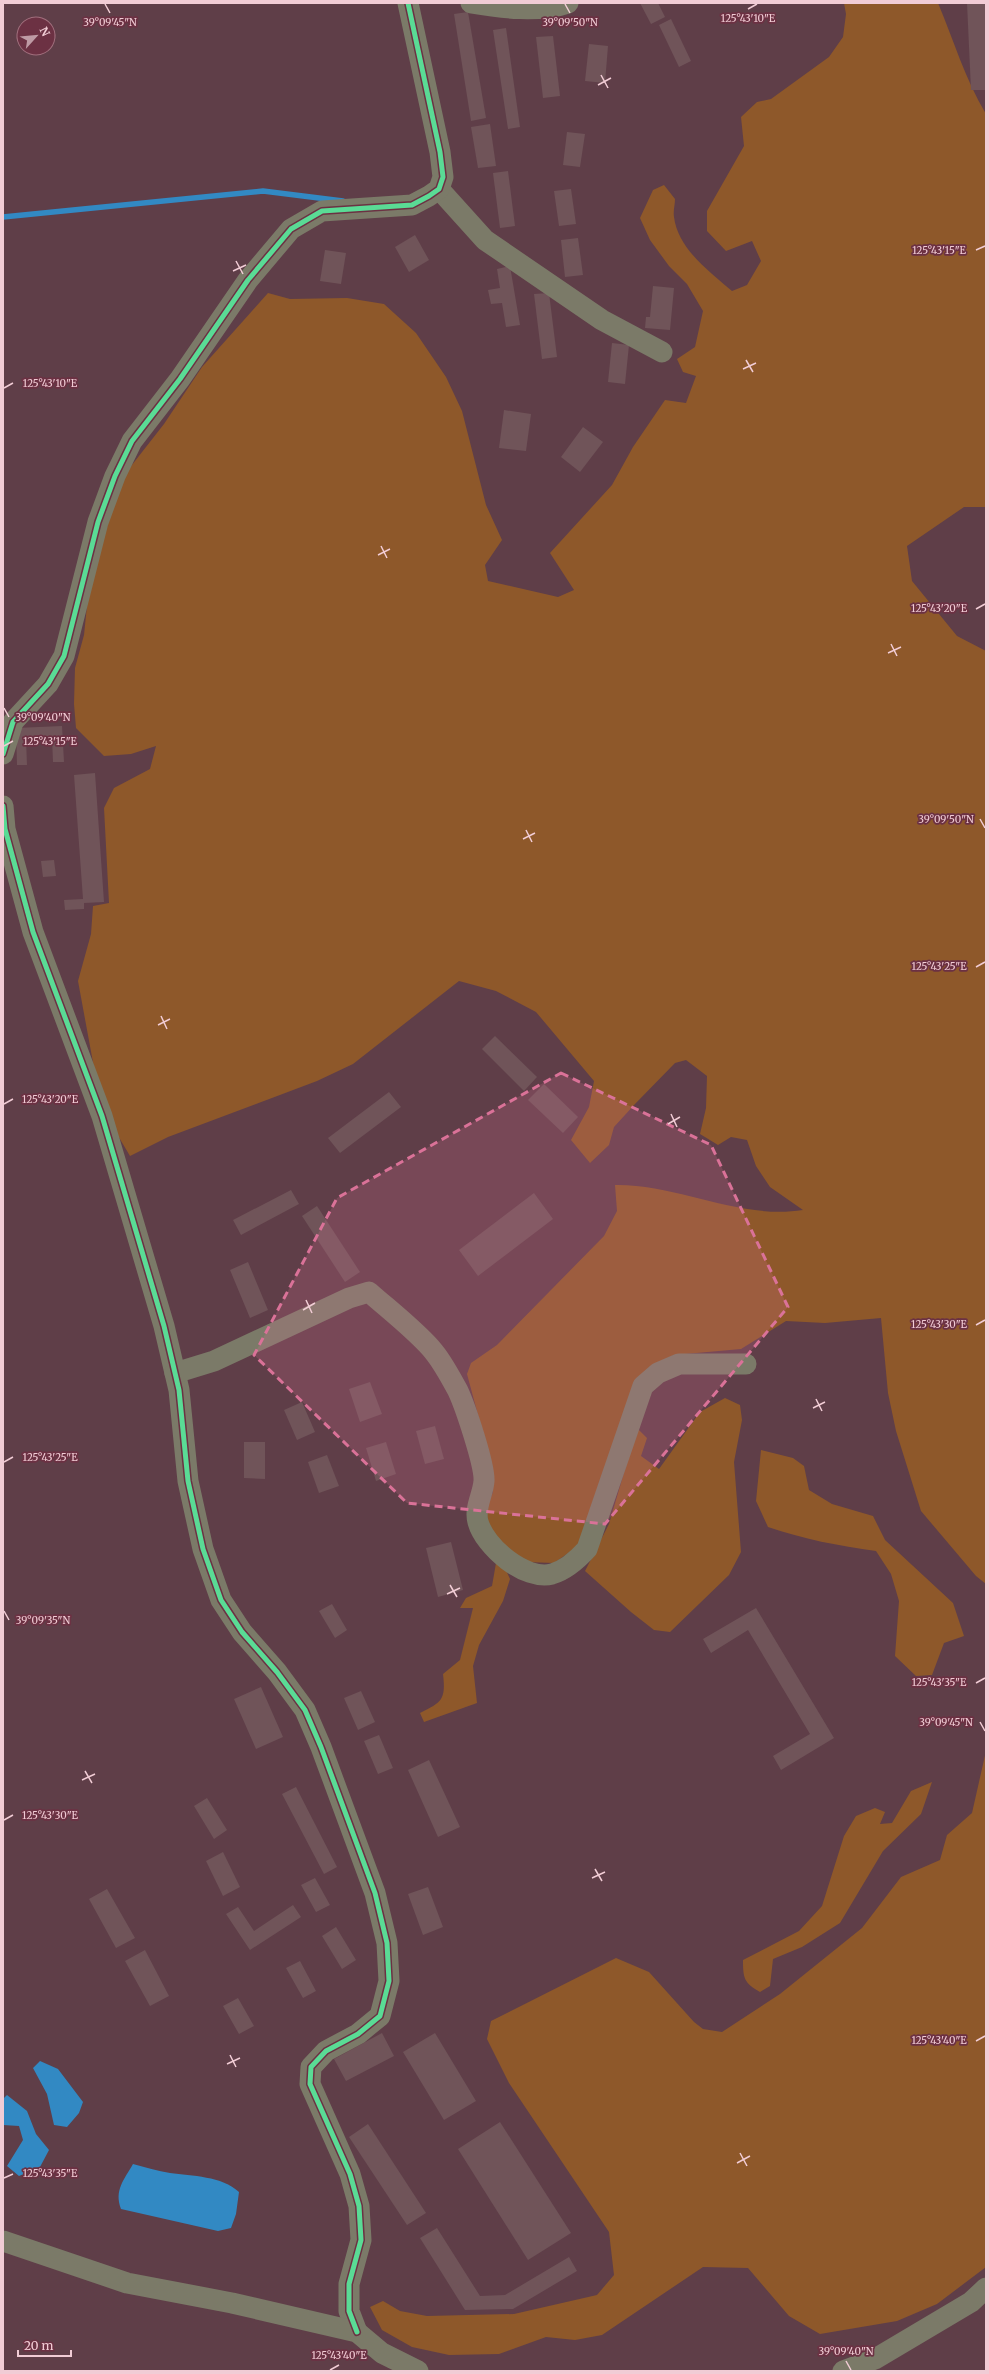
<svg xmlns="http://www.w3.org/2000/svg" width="989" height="2374" font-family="Merriweather,serif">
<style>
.green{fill:#8e582a}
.water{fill:#3289c3}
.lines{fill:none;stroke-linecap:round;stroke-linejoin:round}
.stream{stroke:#3289c3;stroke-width:5.5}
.building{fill:#705459}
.minor{stroke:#7b7a68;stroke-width:21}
.cycleway-casing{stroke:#6c3143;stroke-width:8}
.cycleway{stroke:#5adb95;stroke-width:5}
.marked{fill:#da7298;fill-opacity:0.2;stroke:#da7298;stroke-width:3;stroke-dasharray:8 5;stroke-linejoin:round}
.ticks{fill:none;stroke:#f1ccd5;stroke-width:1.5}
.ticks-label{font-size:10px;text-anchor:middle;fill:#f1ccd5;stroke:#6c3143;stroke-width:3.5;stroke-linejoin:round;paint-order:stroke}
</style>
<rect width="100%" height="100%" fill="#5f3e48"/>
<g class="green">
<path d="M844 3H938C954 41 965 79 986 114V507H964L907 546 912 581 957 636 986 651V1584L976 1576 921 1511 896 1431 888 1393 881 1318 825 1323 786 1321 741 1349 674 1355 662 1361 581 1544 554 1563 526 1562 507 1552 489 1530 486 1509 493 1492 485 1441 467 1374 471 1363 497 1345 604 1236 617 1211 615 1185C679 1184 739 1220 803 1210L770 1187 756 1166 747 1140 731 1137 718 1145 700 1134 706 1108 707 1076 686 1060 675 1063 635 1104 614 1127 609 1145 590 1163 571 1140 589 1107 594 1081 536 1012 496 991 459 981 353 1064 317 1081 168 1137 130 1156 114 1129 97 1084 78 981 91 934 93 906 109 903 104 808 114 788 150 769 156 746 131 754 104 756 76 728 74 704 75 668 84 635 88 596 112 508 128 470 164 424 202 367 268 293 290 299 347 298 384 304 416 333 446 377 462 411 486 505 502 540 485 565 488 581 558 597 574 590 550 553 612 485 633 447 665 400 686 403 696 376 683 372 677 359 695 347 703 311 687 284 669 266 650 240 640 218 653 190 664 185 675 199C675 205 673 211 674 217 678 249 710 272 732 291L747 285 761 261 752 241 726 251 707 231V211L744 146 741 117 757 102 771 99 829 57 843 37 846 14Z"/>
<path d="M725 1398 740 1405 742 1420 734 1462 741 1552 729 1575 670 1632 654 1630 631 1612 585 1571 609 1524 637 1428 647 1438 641 1456 659 1469 700 1412Z"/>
<path d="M761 1450 793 1458 804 1466 809 1490 832 1504 873 1516 885 1540 953 1603 964 1636 944 1643 932 1675 916 1676 895 1656 899 1601 891 1574 876 1551C839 1546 803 1539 768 1527L756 1501Z"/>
<path d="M496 1563 505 1568 510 1579 503 1601 479 1645 473 1666 477 1703 424 1722 420 1713C442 1702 446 1700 443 1674L460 1660 473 1608H460L466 1598 492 1586Z"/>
<path d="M986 1751V2267L937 2304 897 2321 820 2334 789 2316 748 2268 703 2267 602 2335 575 2340 546 2337 499 2354 449 2355 412 2347 382 2330 370 2307 383 2301 400 2311 427 2316 514 2314 597 2295 614 2275 609 2232 509 2083 487 2039 491 2021 616 1958 649 1972 694 2022 703 2029 722 2032 780 1994 862 1928 901 1877 940 1860 947 1835 972 1813Z"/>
<path d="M932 1782 921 1814 883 1851 840 1923 802 1947 773 1959 770 1986 760 1992C744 1983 743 1978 743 1960L799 1931 822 1906 844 1836 856 1816 875 1808 885 1812 880 1824 892 1823 911 1791Z"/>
</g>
<g class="water">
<path d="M40 2061 58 2069 83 2102 79 2113 67 2127 54 2125 47 2094 33 2068Z"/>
<path d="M7 2095 27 2111 36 2134 49 2150 40 2167 19 2176 7 2166 23 2140 19 2126 3 2125V2099Z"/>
<path d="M133 2164C145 2167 158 2171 170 2173 192 2176 222 2176 239 2192L236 2214 231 2228 218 2231 121 2209C114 2190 124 2180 133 2164Z"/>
</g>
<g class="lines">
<path class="stream" d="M3 217 263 191 343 201"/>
</g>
<g class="building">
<path d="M640 3H658L665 17 651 24Z"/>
<path d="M967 3H986V90H971Z"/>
<path d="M468 12 486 118 471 121 454 14Z"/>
<path d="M671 19 691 61 679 67 659 25Z"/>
<path d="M506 28 520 127 508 129 493 30Z"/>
<path d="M553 36 560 96 543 98 536 37Z"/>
<path d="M589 44 608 46 605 83 585 81Z"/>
<path d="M490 124 496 166 478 168 471 127Z"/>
<path d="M567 132 585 134 580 167 563 165Z"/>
<path d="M508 171 515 226 500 228 493 173Z"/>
<path d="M571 189 576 224 559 226 554 191Z"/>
<path d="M415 235 429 260 409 272 395 247Z"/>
<path d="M578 238 583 275 565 277 561 240Z"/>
<path d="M325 250 346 253 341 284 320 281Z"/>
<path d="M510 266 520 325 506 327 502 303 491 304 488 290 500 288 497 269Z"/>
<path d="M653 286 674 288 670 330 645 328 646 317H650Z"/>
<path d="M549 293 557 357 542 359 534 294Z"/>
<path d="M612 343 629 345 625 384 608 382Z"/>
<path d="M504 410 531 414 526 451 499 448Z"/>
<path d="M583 427 603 442 580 472 561 457Z"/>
<path d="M62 726 64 762H53L52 738 26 739 27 765H17L16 728Z"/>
<path d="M95 773 104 902 84 903V909L65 910 64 900 83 899 74 775Z"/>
<path d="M54 860 56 876 43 877 41 861Z"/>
<path d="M495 1036 537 1077 524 1091 482 1049Z"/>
<path d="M544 1084 578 1117 563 1133 528 1100Z"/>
<path d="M389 1092 401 1107 340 1153 328 1138Z"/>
<path d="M291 1190 299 1204 241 1235 233 1220Z"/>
<path d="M534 1193 553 1219 478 1276 459 1250Z"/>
<path d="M317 1206 360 1272 345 1282 302 1216Z"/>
<path d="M248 1262 268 1310 250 1318 230 1270Z"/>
<path d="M370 1382 382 1414 360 1422 349 1389Z"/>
<path d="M302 1402 315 1432 297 1440 284 1410Z"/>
<path d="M435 1426 444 1459 425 1464 416 1431Z"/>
<path d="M244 1442H265V1479L244 1478Z"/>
<path d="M386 1442 396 1474 376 1481 366 1448Z"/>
<path d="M327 1455 339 1486 319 1493 308 1462Z"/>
<path d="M451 1542 463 1590 438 1597 426 1548Z"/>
<path d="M332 1604 347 1630 335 1638 319 1611Z"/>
<path d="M756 1608 834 1738 781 1770 773 1756 810 1734 748 1630 711 1653 703 1639Z"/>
<path d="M261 1687 283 1737 256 1749 234 1699Z"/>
<path d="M361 1691 375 1722 358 1730 344 1698Z"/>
<path d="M379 1735 393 1768 378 1774 364 1741Z"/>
<path d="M429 1760 460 1827 438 1837 408 1770Z"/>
<path d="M296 1787 337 1867 324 1874 282 1794Z"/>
<path d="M207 1798 227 1830 214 1839 194 1806Z"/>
<path d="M223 1852 240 1887 223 1896 206 1861Z"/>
<path d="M315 1878 330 1905 316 1912 301 1885Z"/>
<path d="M428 1887 443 1927 423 1935 408 1894Z"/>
<path d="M107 1889 135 1938 116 1948 89 1899Z"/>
<path d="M293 1905 301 1917 250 1950 226 1914 238 1907 254 1931Z"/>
<path d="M336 1927 356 1960 342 1969 322 1936Z"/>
<path d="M145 1950 169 1996 150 2006 125 1961Z"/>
<path d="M300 1961 316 1991 303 1998 286 1968Z"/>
<path d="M238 1998 254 2026 239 2034 223 2006Z"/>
<path d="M382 2033 394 2056 346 2081 334 2059Z"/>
<path d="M435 2033 476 2101 444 2120 403 2052Z"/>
<path d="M500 2122 571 2233 528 2260 458 2149Z"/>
<path d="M368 2124 426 2213 407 2225 349 2137Z"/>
<path d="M437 2228 480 2296 505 2295 569 2257 577 2271 513 2309 465 2310 420 2238Z"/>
</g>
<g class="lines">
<g class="minor">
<path d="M471 3C501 8 539 13 568 3"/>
<path d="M439 189 485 240 602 320 662 352"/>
<path d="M3 754 13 722 48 684 64 656 98 522 115 476 132 441 180 379 248 280 291 229 322 211 412 205 429 196 439 189 443 177 440 152 408 3"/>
<path d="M3 806 5 829 33 932 102 1116 164 1326 179 1390 188 1481 203 1549 221 1600 242 1632 277 1672 305 1710 321 1747 375 1893 387 1943 389 1981 380 2016 358 2034 326 2051 311 2067 310 2084 350 2174 359 2206 361 2240 349 2284V2311L357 2332"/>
<path d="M175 1373 214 1361 349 1298 369 1292C388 1309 419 1333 434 1352 443 1363 451 1378 458 1391 465 1406 485 1465 484 1481 483 1495 474 1508 478 1522 485 1547 525 1581 552 1574 566 1570 577 1560 587 1549L643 1386 658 1373 679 1364H746"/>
<path d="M3 2241 127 2283 232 2303 357 2332 382 2353 418 2371"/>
<path d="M843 2371 875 2359 971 2302 986 2288"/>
</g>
<g class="cycleway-casing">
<g id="cycleway">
<path d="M3 754 13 722 48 684 64 656 98 522 115 476 132 441 180 379 248 280 291 229 322 211 412 205 429 196 439 189 443 177 440 152 408 3"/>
<path d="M3 806 5 829 33 932 102 1116 164 1326 179 1390 188 1481 203 1549 221 1600 242 1632 277 1672 305 1710 321 1747 375 1893 387 1943 389 1981 380 2016 358 2034 326 2051 311 2067 310 2084 350 2174 359 2206 361 2240 349 2284V2311L357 2332"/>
</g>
</g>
<use href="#cycleway" class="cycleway"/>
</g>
<path class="marked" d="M561 1073 711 1145 788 1307 605 1524 407 1503 254 1355 337 1198Z"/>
<path class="ticks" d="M105 4 110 13M565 4 570 13M748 9 757 4M601 75 608 88M598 85 611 78M976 250 985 246M236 261 243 274M233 271 246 265M746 360 753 372M743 369 756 363M4 388 13 383M381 546 387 558M378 555 390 549M976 609 985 604M891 644 897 656M888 653 901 647M4 708 9 717M4 746 13 741M980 819 985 828M526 830 532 842M523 839 535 833M976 967 985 962M161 1016 167 1029M158 1025 170 1019M4 1104 13 1099M671 1114 677 1127M668 1124 680 1117M306 1300 312 1313M303 1310 315 1303M976 1325 985 1320M816 1399 822 1411M813 1408 825 1402M4 1462 13 1457M450 1585 457 1597M447 1594 460 1588M4 1611 9 1620M976 1683 985 1678M980 1722 985 1731M85 1771 92 1783M82 1780 95 1774M4 1820 13 1815M595 1869 602 1881M592 1878 605 1872M976 2041 985 2036M230 2055 236 2067M227 2064 240 2058M740 2153 747 2166M737 2163 750 2156M4 2178 13 2174M846 2361 851 2370M330 2370 339 2365"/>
<g class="ticks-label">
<text x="748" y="22">125°43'10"E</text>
<text x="110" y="26">39°09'45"N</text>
<text x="570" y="26">39°09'50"N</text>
<text x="939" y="254">125°43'15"E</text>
<text x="50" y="387">125°43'10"E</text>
<text x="939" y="612">125°43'20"E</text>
<text x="43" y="721">39°09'40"N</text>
<text x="50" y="745">125°43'15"E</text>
<text x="946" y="823">39°09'50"N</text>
<text x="939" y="970">125°43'25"E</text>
<text x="50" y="1103">125°43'20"E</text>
<text x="939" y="1328">125°43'30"E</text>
<text x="50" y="1461">125°43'25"E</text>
<text x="43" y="1624">39°09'35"N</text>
<text x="939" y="1686">125°43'35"E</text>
<text x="946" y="1726">39°09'45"N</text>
<text x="50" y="1819">125°43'30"E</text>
<text x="939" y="2044">125°43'40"E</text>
<text x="50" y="2177">125°43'35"E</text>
<text x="846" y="2355">39°09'40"N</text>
<text x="339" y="2359">125°43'40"E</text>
</g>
<rect width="989" height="2374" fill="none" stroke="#f1ccd5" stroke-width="8"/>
<g transform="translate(36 36) rotate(63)"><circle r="19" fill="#6c3143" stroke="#a16f7d"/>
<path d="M0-3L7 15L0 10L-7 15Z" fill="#be9aa4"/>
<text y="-6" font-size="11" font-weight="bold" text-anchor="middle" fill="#f1ccd5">N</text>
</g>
<path d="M18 2350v6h53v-6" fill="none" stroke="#f1ccd5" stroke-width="2"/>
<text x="24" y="2350" font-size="12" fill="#f1ccd5" stroke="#6c3143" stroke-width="3" paint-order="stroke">20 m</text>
</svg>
